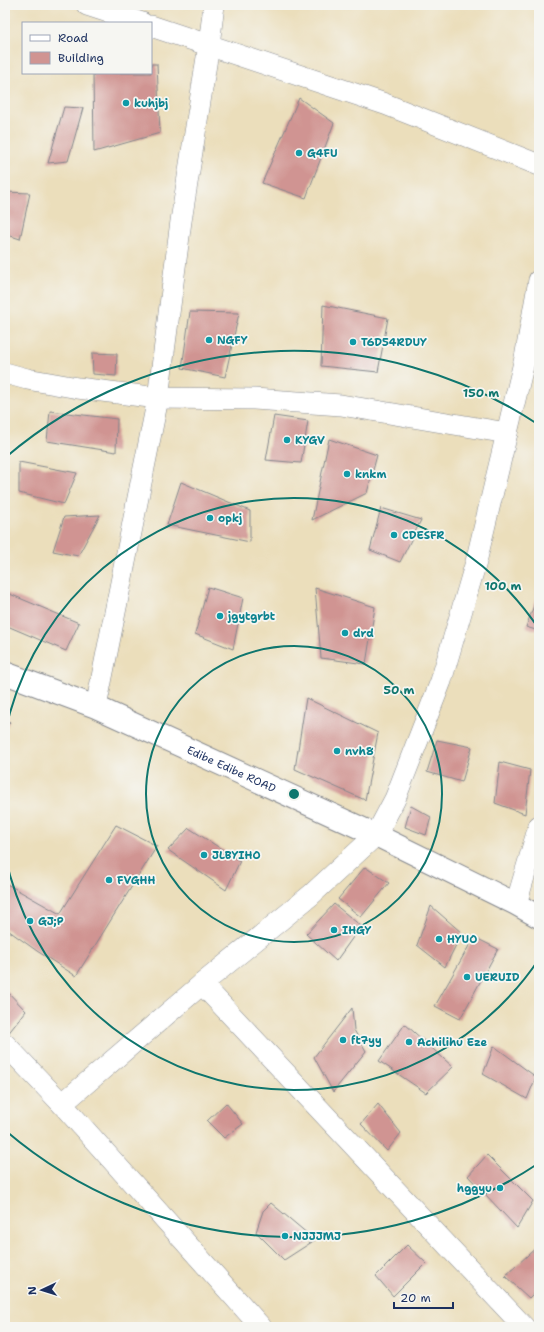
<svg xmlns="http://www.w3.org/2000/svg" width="544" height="1332" font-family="'Shantell Sans',sans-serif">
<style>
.building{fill:#d09492}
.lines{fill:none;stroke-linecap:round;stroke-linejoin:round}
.minor-casing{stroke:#83868c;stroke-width:22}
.secondary-casing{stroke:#83868c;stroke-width:24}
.minor{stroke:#fff;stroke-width:21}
.secondary{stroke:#fff;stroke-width:22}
.ring{fill:none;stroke:#0f766e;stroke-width:2}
.culture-dot{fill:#0f9aa8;stroke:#f6f6f2;stroke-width:1.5}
.labels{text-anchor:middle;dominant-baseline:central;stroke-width:3.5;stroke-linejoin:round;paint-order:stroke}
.culture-label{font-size:11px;font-weight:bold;fill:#0d838f;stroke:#f6f6f2;text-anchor:start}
.street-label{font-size:11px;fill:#1b2f5e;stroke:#f6f6f2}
.centre{fill:#0f766e;stroke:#f6f6f2;stroke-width:2}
.ring-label{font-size:12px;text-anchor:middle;font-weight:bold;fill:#0f766e;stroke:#f6f6f2;stroke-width:3.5;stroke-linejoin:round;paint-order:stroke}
</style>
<rect width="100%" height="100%" fill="#f6f6f2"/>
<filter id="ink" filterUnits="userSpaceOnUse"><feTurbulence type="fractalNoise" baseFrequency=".025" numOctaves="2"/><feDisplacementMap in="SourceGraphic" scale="8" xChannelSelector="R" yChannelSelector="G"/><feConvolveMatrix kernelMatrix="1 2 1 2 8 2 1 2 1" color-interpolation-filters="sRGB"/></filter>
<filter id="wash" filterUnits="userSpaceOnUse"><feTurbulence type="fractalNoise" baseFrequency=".012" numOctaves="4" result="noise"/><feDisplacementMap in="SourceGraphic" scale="16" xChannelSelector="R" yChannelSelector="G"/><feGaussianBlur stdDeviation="0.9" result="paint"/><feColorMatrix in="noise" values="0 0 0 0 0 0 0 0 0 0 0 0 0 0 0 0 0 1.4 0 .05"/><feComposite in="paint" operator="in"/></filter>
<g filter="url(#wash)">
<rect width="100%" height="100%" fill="#ebdebb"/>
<g id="blocks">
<g class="building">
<path d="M151 64H157L160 133 94 152 93 73H151Z"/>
<path d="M299 98 334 123 306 198 262 183Z"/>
<path d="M64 107 83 108 68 161 48 163Z"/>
<path d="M5 192 30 193 20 239 5 234Z"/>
<path d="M323 305 388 318 378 372 321 366Z"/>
<path d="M190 312 239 313 225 377 182 368Z"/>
<path d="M92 353 117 354 116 376 93 374Z"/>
<path d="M50 411 117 419 116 452 47 441Z"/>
<path d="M274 416 308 421 301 463 266 460Z"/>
<path d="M329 439 377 455 367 493 312 520Z"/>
<path d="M19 462 77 473 64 504 19 493Z"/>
<path d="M181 482 250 511V542L167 525Z"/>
<path d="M381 508 421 520 400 562 370 550Z"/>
<path d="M100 515 78 556 53 551 64 517Z"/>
<path d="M208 587 243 598 233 649 195 634Z"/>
<path d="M315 588 375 607 366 664 321 658Z"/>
<path d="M5 592 79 623 66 651 5 625Z"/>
<path d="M539 592V631L526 627Z"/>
<path d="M306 698 378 733 365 800 295 769Z"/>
<path d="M5 719 10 722 5 729Z"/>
<path d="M437 740 472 747 462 782 427 772Z"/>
<path d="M500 762 530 770 525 814 495 803Z"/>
<path d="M411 806 431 817 426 835 405 827Z"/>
<path d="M116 825 157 846 76 976 37 951 5 928V883L60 914Z"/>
<path d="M189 828 240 861 226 890 168 850Z"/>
<path d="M365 867 389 883 361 917 338 899Z"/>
<path d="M334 904 361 926 336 961 306 934Z"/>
<path d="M431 906 462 933 445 967 417 945Z"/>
<path d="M474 937 498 949 460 1019 435 1006Z"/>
<path d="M5 989 26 1011 7 1035 5 1033Z"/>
<path d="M352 1008 354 1030 366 1051 333 1092 314 1057Z"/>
<path d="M405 1024 453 1067 426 1093 379 1061Z"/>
<path d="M494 1046 536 1077 527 1099 483 1074Z"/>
<path d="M226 1103 243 1124 224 1138 207 1121Z"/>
<path d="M378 1104 401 1133 387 1151 361 1124Z"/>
<path d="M487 1155 533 1201 517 1228 468 1176Z"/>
<path d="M271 1203 315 1240 284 1260 256 1232 263 1211Z"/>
<path d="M407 1245 426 1263 393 1296 376 1276Z"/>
<path d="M539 1245V1288L529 1298 505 1276Z"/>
</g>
</g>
</g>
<g filter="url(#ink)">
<use href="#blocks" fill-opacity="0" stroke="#83868c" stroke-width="1"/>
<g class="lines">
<g class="minor-casing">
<g id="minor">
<path d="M87 5 142 23"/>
<path d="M151 26 385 104 539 165"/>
<path d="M5 373 27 379 78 388 158 398 254 399 341 405 507 433"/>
<path d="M96 707 158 398 181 221 209 45 214 5"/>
<path d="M516 904 539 826"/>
<path d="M202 984 524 1327"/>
<path d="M5 1044 62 1104 261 1327"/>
<path d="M62 1104 202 984 311 895 376 835 395 799 441 681 476 562 525 358 539 280"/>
</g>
</g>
<g class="secondary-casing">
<g id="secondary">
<path id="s1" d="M5 673 96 707 376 835 516 904 539 917"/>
</g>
</g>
<use href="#minor" class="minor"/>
<use href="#secondary" class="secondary"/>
</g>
</g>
<g class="ring">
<circle cx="294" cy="794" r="148"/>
<path d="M539 959A295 295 0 0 1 5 855M5 733A295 295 0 0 1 539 629"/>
<path d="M539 1163A443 443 0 0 1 6 1131M6 457A443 443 0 0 1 539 425"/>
</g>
<g class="culture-dot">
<circle cx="126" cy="103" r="4"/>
<circle cx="299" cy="153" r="4"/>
<circle cx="209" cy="340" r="4"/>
<circle cx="353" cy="342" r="4"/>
<circle cx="287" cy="440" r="4"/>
<circle cx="347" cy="474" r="4"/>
<circle cx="210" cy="518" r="4"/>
<circle cx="394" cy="535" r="4"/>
<circle cx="220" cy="616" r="4"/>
<circle cx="345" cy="633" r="4"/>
<circle cx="337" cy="751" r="4"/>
<circle cx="204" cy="855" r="4"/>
<circle cx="109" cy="880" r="4"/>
<circle cx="30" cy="921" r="4"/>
<circle cx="334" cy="930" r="4"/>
<circle cx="439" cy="939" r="4"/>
<circle cx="467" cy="977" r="4"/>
<circle cx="343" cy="1040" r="4"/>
<circle cx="409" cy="1042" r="4"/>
<circle cx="500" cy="1188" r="4"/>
<circle cx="285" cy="1236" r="4"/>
</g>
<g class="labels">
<g class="culture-label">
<text x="134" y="103">kuhjbj</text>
<text x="307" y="153">G4FU</text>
<text x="217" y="340">NGFY</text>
<text x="361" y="342">T6D54RDUY</text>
<text x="295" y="440">KYGV</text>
<text x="355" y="474">knkm</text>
<text x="218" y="518">opkj</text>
<text x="402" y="535">CDESFR</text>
<text x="228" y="616">jgytgrbt</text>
<text x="353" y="633">drd</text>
<text x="345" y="751">nvh8</text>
<text x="212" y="855">JLBYIHO</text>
<text x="117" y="880">FVGHH</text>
<text x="38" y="921">GJ;P</text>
<text x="342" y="930">IHGY</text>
<text x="447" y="939">HYUO</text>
<text x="475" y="977">UERUID</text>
<text x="351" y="1040">ft7yy</text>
<text x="417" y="1042">Achilihu Eze</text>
<text x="492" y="1188" text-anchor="end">hggyu</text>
<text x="293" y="1236">NJJJMJ</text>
</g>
<g class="street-label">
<text stroke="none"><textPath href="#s1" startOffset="246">Edibe Edibe ROAD</textPath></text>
</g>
</g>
<circle cx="294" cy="794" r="6" class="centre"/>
<g class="ring-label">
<text x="481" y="397">150 m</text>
<text x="503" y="590">100 m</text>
<text x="399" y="694">50 m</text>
</g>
<rect width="544" height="1332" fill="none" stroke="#f6f6f2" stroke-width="20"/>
<rect x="22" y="22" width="130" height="52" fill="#f6f6f2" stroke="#9ea6b7"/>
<rect x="30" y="35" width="20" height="6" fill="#ffffff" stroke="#9ea6b7"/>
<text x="58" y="42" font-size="12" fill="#1b2f5e">Road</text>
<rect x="30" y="52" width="20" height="12" fill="#d09492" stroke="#9ea6b7"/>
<text x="58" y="62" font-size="12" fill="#1b2f5e">Building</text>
<g transform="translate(42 1290) rotate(266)" stroke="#f6f6f2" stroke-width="3" paint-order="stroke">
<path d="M0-3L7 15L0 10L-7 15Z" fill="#1b2f5e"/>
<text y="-6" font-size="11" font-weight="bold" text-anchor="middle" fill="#1b2f5e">N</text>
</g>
<path d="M394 1302v6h59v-6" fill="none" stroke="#1b2f5e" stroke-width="2"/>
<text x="400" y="1302" font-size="12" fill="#1b2f5e" stroke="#f6f6f2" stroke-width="3" paint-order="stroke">20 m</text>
</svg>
